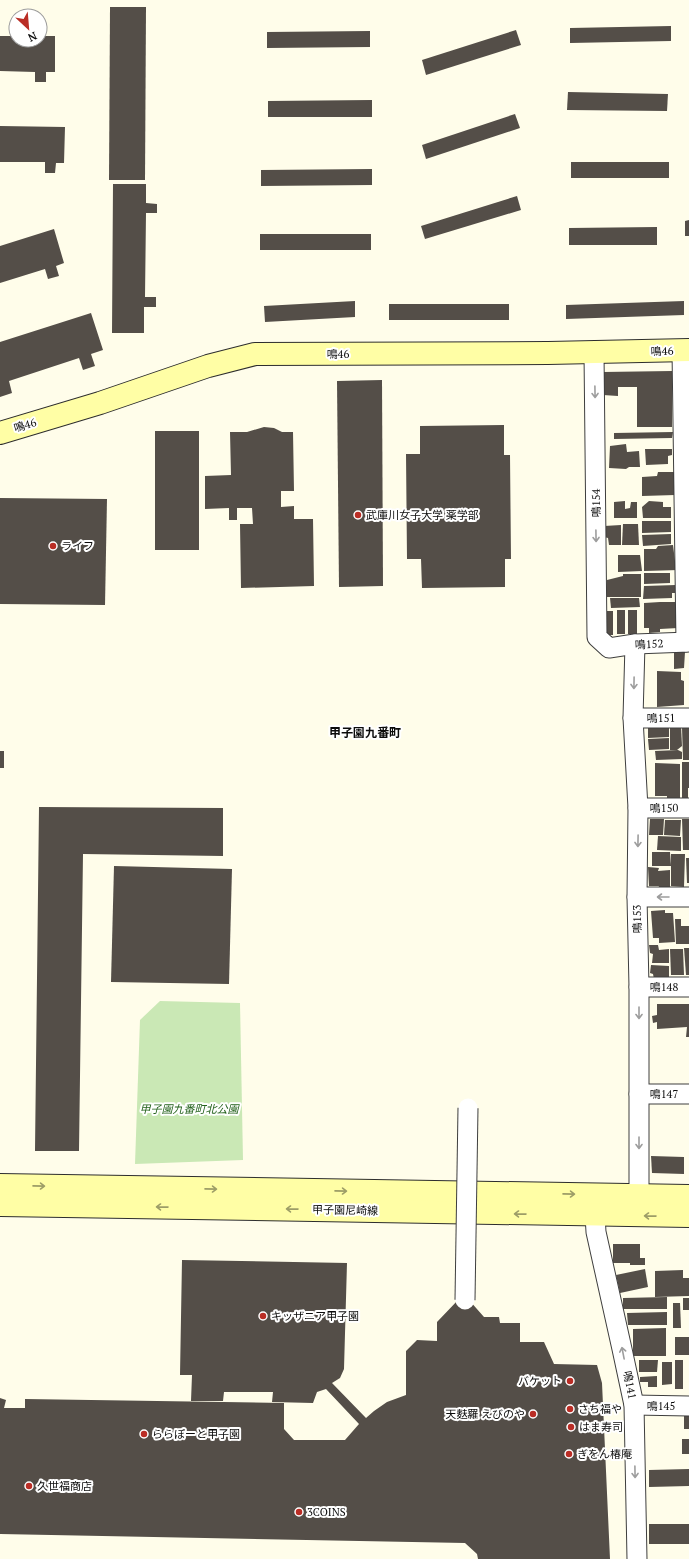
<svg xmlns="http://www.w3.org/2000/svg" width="689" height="1559" font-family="'PT Serif','Noto Sans JP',serif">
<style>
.green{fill:#cae8b5}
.building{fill:#544e48}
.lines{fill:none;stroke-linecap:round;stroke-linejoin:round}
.street-casing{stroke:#3e3e3e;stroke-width:21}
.secondary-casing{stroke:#2d2d2d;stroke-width:24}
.street{stroke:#fff;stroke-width:19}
.secondary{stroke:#fffea5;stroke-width:22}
.street-bridge-casing{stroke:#3e3e3e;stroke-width:21;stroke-linecap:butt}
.street-bridge{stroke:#fff;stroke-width:19}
.oneway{stroke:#9d9d9d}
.oneway2{stroke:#9d9d67}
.poi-dot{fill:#ba2d25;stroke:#fff;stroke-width:1.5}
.labels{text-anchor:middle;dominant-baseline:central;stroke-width:4;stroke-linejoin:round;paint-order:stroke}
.street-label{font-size:11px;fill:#0b0b0b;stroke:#fff}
.poi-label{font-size:11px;fill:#0b0b0b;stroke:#fff;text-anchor:start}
.park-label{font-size:11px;font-style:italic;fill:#24621d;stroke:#fff}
.neighbourhood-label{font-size:12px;font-weight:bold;fill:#0b0b0b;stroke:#fff}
</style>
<rect width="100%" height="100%" fill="#fffdea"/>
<path class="green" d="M160 1001 240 1003 243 1160 135 1164 140 1020Z"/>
<g class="building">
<path d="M110 7H146L145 180H109Z"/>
<path d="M671 26V41L570 43V28Z"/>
<path d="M516 30 521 45 426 75 422 60Z"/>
<path d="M370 31V47L267 48V32Z"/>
<path d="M0 36H16V40H40V36H55V72H46V82H35V72L0 71Z"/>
<path d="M568 92 668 94 667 111 567 110Z"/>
<path d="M372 100V117H268V101Z"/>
<path d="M515 114 520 128 426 159 422 145Z"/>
<path d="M0 126 65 127 64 163H56L55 173H45V162H0Z"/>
<rect x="571" y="162" width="98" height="16"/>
<path d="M372 169V185L261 186V170Z"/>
<path d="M113 184H146V203L157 204V213H146L145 297H156V307H144V333H112Z"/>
<path d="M517 196 521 210 425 239 421 226Z"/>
<path d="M689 220V236H685V221Z"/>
<path d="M657 227V245H569V228Z"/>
<path d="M54 229 64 263 56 266 59 276 48 279 45 269 0 283V246Z"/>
<rect x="260" y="234" width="111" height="16"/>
<path d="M355 301V317L265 322 264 306Z"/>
<path d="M684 301V315L566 319V305Z"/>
<rect x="389" y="304" width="120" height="16"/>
<path d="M91 313 103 350 91 354 95 366 83 370 79 358 9 381 12 393 0 397V342Z"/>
<path d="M672 371V427H637V387H618V396L603 395V372Z"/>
<path d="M382 380 383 586 339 587 337 381Z"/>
<path d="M504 425V455H510L511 559H505V587L422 588 421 559H407L406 454H420V426Z"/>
<path d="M264 427 274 428 282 432H293L294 491H281V507L294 506V519H313L314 586 241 588 240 524H253L252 508H237V520H229V508L205 509V476L231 475 230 432H247Z"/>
<rect x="155" y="431" width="44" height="119"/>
<path d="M673 432 672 438 614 439V433Z"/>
<path d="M626 444 627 452 639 451 640 467H629L626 469 609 468 610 446Z"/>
<path d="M645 449H672V455L668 456V464L646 465Z"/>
<path d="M658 472H677L675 495 642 496V477L657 476Z"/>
<path d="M0 498 107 499 105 605 0 604Z"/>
<path d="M625 501V509L630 508 631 502H637V518H614V502Z"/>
<path d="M649 501 663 502V507H671V518H643L642 507Z"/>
<path d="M642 521H671V532L642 533Z"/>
<path d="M623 524H638L639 545H622Z"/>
<path d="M621 525V545H609L608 538 604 537V526Z"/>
<path d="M671 534V544L643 546 642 535Z"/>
<path d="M673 545 675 561 679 562V570L644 571V549H656L658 546Z"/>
<path d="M618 555H640L642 571 618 572Z"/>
<path d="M644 573H670V583L644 584Z"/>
<path d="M623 574H641V597H606L607 580 623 576Z"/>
<path d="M676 585 677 593H672V598L643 599 644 586Z"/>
<path d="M610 598H639L640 607 611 608Z"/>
<path d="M660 602H678V628L660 629V632L649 633V628H644V603L660 602 661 618Z"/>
<rect x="617" y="610" width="8" height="24"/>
<rect x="628" y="610" width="9" height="24"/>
<path d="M605 611H613V635H609L605 631Z"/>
<path d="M674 652H685L684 668 674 669Z"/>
<path d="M657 671 681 672V680L684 681V705L657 707Z"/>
<path d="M669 724V737L648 738V728L654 725Z"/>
<path d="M670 725H681L682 746 677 750H670Z"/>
<path d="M682 727H689V760H683Z"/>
<path d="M669 738V749L649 750 648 739Z"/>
<path d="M678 750 682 752V759L656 760 655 751Z"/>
<rect x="0" y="751" width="4" height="17"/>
<path d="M682 762H689V788H688V799L682 801Z"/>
<path d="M655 763 680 764V801L667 800V796H655Z"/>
<path d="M39 807 223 808V856L83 854 79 1151H35Z"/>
<path d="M650 819H664L663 835H649Z"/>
<path d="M682 819H689V850H683Z"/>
<path d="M665 820H681L680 836 664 835Z"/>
<path d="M658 836 681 837V851L657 850Z"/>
<path d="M652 852H670L671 866H652Z"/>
<path d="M671 854H685L684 887 671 886Z"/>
<path d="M686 858H689V883H687Z"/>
<path d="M114 866 232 869 229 984 111 982Z"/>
<path d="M648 867 659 868 658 871 670 870V889H658L659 886H649Z"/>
<path d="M665 910V913H673L675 942 659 943V938H653L651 911Z"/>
<path d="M675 919H681V926H689V944H676Z"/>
<path d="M649 945H658L659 950 669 949V963H652L653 954 650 953Z"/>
<path d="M684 948H689V975H686Z"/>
<path d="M670 949H683L684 975H671Z"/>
<path d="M651 965 669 966V979H654L653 974 650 973Z"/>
<path d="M657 1004H689V1037H686L687 1027 657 1029V1022L653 1023 652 1016 657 1015Z"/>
<path d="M651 1156 684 1157V1174L652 1173Z"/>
<path d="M613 1244H640V1258H645V1265H630V1263H613Z"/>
<path d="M182 1260 347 1263 344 1369 340 1378 332 1383 366 1418 374 1411 387 1402 406 1395V1351L417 1340 437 1341V1322L459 1299 469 1300 484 1317H499L500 1323H520V1342H544L554 1364 597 1365 602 1383 610 1559H478L477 1554 465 1543 0 1534V1398L6 1400 4 1408H25V1399L284 1403V1429L294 1440H345L359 1424 326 1389 317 1392 313 1403 272 1402 273 1392H224L223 1401H191L192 1375H180Z"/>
<path d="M645 1269 648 1287 620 1293 616 1275Z"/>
<path d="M683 1270V1278H689V1296L655 1297V1271Z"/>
<path d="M667 1297V1309H623V1298Z"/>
<rect x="683" y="1298" width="6" height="12"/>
<path d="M673 1303H680L681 1328H673Z"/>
<path d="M667 1312V1325H628L627 1313Z"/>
<path d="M666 1328V1356H633V1329Z"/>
<rect x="675" y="1337" width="14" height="18"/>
<path d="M639 1360H658L657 1372H639Z"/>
<rect x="675" y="1360" width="8" height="29"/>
<path d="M662 1362H672V1384L662 1385Z"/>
<path d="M657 1376V1387H648V1382H640V1377Z"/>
<rect x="684" y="1415" width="5" height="14"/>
<rect x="682" y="1439" width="7" height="15"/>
<path d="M689 1469V1486L649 1487V1470Z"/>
<rect x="649" y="1524" width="40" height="20"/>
</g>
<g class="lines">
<g class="street-casing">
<g id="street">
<path d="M682 350 686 642"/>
<path d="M594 353 597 637 609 648 635 644 689 642"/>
<path d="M635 644 633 718 638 808 637 897 639 987V1194"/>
<path d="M633 718H689"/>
<path d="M638 808H689"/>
<path d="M637 897H689"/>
<path d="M639 987H689"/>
<path d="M639 1094H689"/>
<path d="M595 1215 596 1232 622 1349 634 1405 637 1559"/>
<path d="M634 1405 689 1406"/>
</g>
</g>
<g class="secondary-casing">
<g id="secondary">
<path d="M0 433 100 403 208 366 255 354 548 353 689 350"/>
<path d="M0 1185 689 1196"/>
<path d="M0 1205 689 1216"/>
</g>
</g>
<use href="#street" class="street"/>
<use href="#secondary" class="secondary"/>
<g class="street-bridge-casing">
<path id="street-bridge" d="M465 1300 468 1108"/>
</g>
<use href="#street-bridge" class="street-bridge"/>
</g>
<defs><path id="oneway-shaft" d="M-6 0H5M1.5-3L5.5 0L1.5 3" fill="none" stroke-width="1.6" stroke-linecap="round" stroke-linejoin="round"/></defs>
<g class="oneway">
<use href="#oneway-shaft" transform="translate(595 392) rotate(89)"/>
<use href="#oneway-shaft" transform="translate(596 536) rotate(89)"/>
<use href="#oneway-shaft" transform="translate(634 683) rotate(91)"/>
<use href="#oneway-shaft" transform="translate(638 841) rotate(91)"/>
<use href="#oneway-shaft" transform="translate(663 897) rotate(180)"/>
<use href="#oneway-shaft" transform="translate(639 1013) rotate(90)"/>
<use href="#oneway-shaft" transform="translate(639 1143) rotate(90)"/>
<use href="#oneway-shaft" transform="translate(623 1353) rotate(-101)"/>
<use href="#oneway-shaft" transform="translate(635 1472) rotate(89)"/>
</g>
<g class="oneway2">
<use href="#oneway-shaft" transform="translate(39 1186) rotate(1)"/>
<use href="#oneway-shaft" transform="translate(211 1189) rotate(1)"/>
<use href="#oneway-shaft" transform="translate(341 1191) rotate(1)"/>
<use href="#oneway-shaft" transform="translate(569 1194) rotate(1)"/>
<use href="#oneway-shaft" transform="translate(162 1207) rotate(-179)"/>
<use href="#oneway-shaft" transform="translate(292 1209) rotate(-179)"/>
<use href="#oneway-shaft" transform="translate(520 1214) rotate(-179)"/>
<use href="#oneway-shaft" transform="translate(650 1216) rotate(-179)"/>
</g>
<g class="poi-dot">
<circle cx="358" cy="515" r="4"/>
<circle cx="53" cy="546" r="4"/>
<circle cx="263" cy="1316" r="4"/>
<circle cx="570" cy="1381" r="4"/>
<circle cx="570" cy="1409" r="4"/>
<circle cx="533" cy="1414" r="4"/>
<circle cx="571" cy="1427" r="4"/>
<circle cx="144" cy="1434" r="4"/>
<circle cx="569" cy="1454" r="4"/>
<circle cx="29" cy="1486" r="4"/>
<circle cx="299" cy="1512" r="4"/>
</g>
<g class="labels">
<g class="street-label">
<text transform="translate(662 351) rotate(-2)">鳴46</text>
<text x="338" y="354">鳴46</text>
<text transform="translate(25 425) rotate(-17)">鳴46</text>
<text transform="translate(596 503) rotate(-91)">鳴154</text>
<text transform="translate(649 644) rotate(-3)">鳴152</text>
<text transform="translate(661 718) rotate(-1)">鳴151</text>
<text transform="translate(664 808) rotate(-1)">鳴150</text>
<text transform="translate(637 919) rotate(-91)">鳴153</text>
<text x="664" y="987">鳴148</text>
<text x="664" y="1094">鳴147</text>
<text transform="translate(345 1210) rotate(1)">甲子園尼崎線</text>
<text transform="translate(630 1385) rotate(79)">鳴141</text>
<text x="661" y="1406">鳴145</text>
</g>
<g class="poi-label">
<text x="366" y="515">武庫川女子大学 薬学部</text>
<text x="61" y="546">ライフ</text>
<text x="271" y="1316">キッザニア甲子園</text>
<text x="562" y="1381" text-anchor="end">バケット</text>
<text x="578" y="1409">さち福や</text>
<text x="525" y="1414" text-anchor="end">天麩羅 えびのや</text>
<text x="579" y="1427">はま寿司</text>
<text x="152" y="1434">ららぽーと甲子園</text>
<text x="577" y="1454">ぎをん椿庵</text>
<text x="37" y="1486">久世福商店</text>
<text x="307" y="1512">3COINS</text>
</g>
<g class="park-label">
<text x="189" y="1109">甲子園九番町北公園</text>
</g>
<g class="neighbourhood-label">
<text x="365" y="732">甲子園九番町</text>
</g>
</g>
<g transform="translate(28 28) rotate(154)"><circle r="19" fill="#ffffff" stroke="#9d9d9d"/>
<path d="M0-3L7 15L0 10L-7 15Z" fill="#ba2d25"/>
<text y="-6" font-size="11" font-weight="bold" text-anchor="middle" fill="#0b0b0b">N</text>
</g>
</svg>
